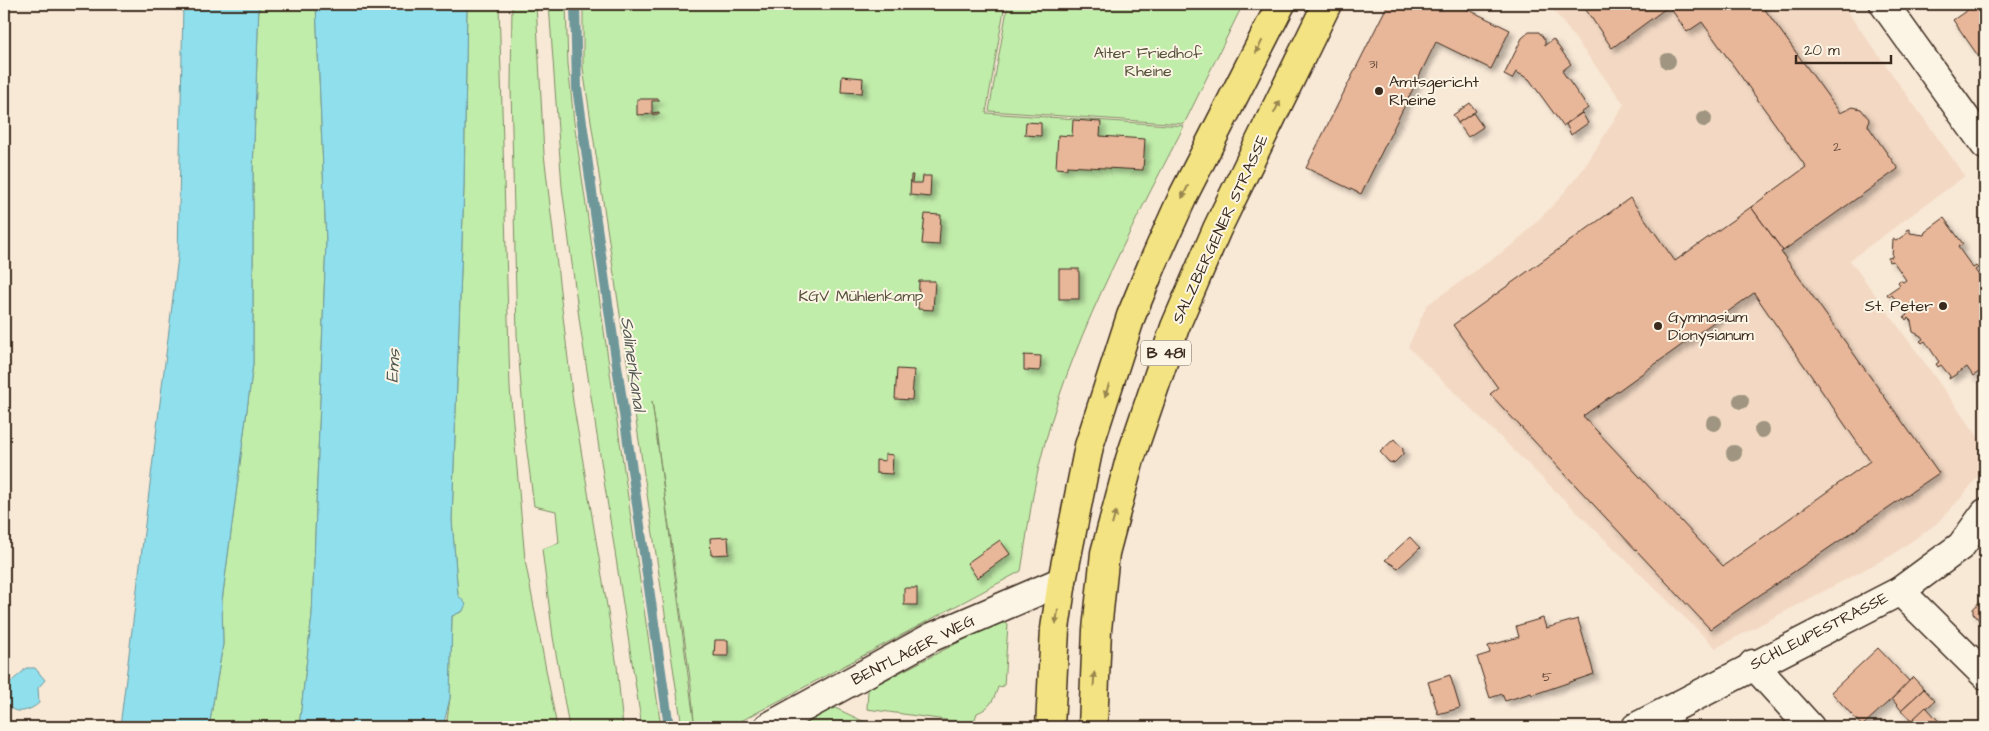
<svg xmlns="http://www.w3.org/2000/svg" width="1989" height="731" font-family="'Architects Daughter',sans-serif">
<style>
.built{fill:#f3d9c4}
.green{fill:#c1edaa;stroke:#7e8c64;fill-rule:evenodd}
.water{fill:#90dfed;stroke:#6e979a}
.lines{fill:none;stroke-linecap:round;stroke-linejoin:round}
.stream{stroke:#6e979a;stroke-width:10}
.building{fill:#e8b699;stroke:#3b2a1e;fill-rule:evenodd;filter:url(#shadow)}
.minor-casing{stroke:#3b2a1e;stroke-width:31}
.major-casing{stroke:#3b2a1e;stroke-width:31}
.minor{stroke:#fcf5e5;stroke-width:28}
.major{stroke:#f4e382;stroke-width:28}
.tree{fill:#9f9580}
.oneway{fill:#988650}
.poi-dot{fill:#3b2a1e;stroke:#fcf5e5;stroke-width:2}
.labels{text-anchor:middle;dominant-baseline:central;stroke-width:4;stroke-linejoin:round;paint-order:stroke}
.number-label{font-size:14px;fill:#664d3d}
.shield{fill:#fcf5e5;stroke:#75675a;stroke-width:1}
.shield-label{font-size:15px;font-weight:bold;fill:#3b2a1e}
.park-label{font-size:16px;fill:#56513a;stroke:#fcf5e5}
.poi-label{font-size:16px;fill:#3b2a1e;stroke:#fcf5e5;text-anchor:start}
.street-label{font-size:16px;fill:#3b2a1e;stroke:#fcf5e5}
.water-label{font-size:18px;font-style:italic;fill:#505752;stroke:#fcf5e5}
</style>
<defs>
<filter id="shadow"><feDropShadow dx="4.5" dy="4.5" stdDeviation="2.5" flood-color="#0004"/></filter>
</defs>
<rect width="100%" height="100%" fill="#f8e8d6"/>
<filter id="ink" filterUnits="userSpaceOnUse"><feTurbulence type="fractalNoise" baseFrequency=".02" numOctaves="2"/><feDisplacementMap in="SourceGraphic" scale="10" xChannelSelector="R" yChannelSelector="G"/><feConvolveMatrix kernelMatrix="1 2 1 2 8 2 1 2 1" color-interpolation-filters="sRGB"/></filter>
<g filter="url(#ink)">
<path class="built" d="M1549 4H1842L1965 176 1850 260 1985 446V467L1962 497 1936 524 1892 555 1716 648 1408 347 1427 305 1515 243 1558 200 1584 168 1624 104Z"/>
<g class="green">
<path d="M259 4H316L326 241 312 615 299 727H209L223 644 222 601 253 364V171Z"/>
<path d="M467 4H499L510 388 525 560 557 727H446L450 698 452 616 463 611 458 595 452 520 464 187Z"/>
<path d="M512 4H536L544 154 573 402 617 666 623 727H569L553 637 542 549 559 543 556 511 534 506 525 436 517 334 511 88Z"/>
<path d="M549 4H566L568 64 574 122 661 727H642L580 325 562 187Z"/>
<path d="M583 4H1005L986 113 1184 126C1129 233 1067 348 1039 466 1031 500 1027 536 1021 571L730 727H682L583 68ZM652 401 691 686 694 721Z"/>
<path d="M1008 4H1243L1184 124 989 111Z"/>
<path d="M998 622 1008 624 1004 686 998 687C994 700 990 708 977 713L974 722 953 721 867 709 868 689Z"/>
<path d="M833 707 871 725 886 727H799Z"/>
</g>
<g class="water">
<path d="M183 4H259L253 171V364L222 601 223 644 209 727H120L178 257Z"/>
<path d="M316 4H467L464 187 452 520 458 595 466 604 463 611 452 616 450 698 443 727H299L312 615 326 241Z"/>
<path d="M26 668H35L45 680 38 688 39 703C30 711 13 717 6 702 5 698 3 695 5 691 8 681 20 676 26 668Z"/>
</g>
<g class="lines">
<path class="stream" d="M575 4 577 88 669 727"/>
</g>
<g class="building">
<path d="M1388 4H1457L1510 30 1491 69 1436 42 1361 194 1306 168Z"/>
<path d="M1582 4H1761L1840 113 1853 107 1861 109 1869 119 1868 126 1898 169 1783 251 1751 207 1806 167 1702 22 1687 32 1669 6 1612 48Z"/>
<path d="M1976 4H1985V57L1981 60 1953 20Z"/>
<path d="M1529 32H1539L1545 40V45L1553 39 1571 64 1562 71 1588 108 1563 126 1529 79 1516 72 1512 79 1504 75 1522 38Z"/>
<path d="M842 76 863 78 862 93 841 92Z"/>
<path d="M637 99H659V101H652V113L659 112V114L637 115Z"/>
<path d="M1470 103 1476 111 1458 123 1453 115Z"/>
<path d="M1473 113 1483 127 1468 137 1458 123Z"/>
<path d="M1582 113 1588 123 1571 135 1566 124Z"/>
<path d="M1073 120 1101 122 1100 136 1145 139 1143 170 1067 166V169L1056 168 1058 135 1072 136Z"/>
<path d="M1026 122 1041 123V136L1025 135Z"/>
<path d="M911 175H913L912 183H922L923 176H931L930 197 910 195Z"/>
<path d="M1630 198 1675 261 1751 207 1783 251 1781 252 1939 473 1710 629 1490 394 1498 388 1453 325ZM1754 293 1870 461 1723 566 1583 416Z"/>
<path d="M925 214 941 215 939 245 922 244Z"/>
<path d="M1944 218 1963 244 1958 247 1973 268 1976 266 1978 268 1975 270 1978 274 1985 278V373L1982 370 1973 376 1967 367 1949 379 1950 376 1941 365 1938 367 1936 364 1939 362 1925 341 1922 343 1920 341 1923 339 1921 336 1913 332 1911 321 1908 318 1906 320 1904 317 1907 315 1892 295 1889 297 1887 294 1900 285 1898 282 1900 280 1903 282 1906 280 1893 261 1889 262 1888 258 1892 257 1893 239 1896 241 1907 233 1906 230 1910 229V233L1924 235 1925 232Z"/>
<rect x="1059" y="269" width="20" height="30"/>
<path d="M919 281H935L933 310 918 309Z"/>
<path d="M1024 355 1041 356 1040 371 1024 370Z"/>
<path d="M897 369 914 370 912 400 895 399Z"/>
<path d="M1394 439 1403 449V454L1394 463 1389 462 1380 452Z"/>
<path d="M885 454 893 455 892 474 876 473V460L885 461Z"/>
<path d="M728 537 729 554 711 555 710 538Z"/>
<path d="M1410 537 1420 548 1398 568 1385 560Z"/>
<path d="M1000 540 1010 554 977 578 967 563Z"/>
<rect x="904" y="588" width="13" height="17"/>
<path d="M1984 597H1985V627L1973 613V609Z"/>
<path d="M1543 618 1546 628 1578 619 1594 674 1532 695 1531 693 1505 701 1502 694 1490 698 1477 657 1490 653 1488 646 1519 637 1516 626Z"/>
<path d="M715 640H728V656H714Z"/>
<path d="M1878 648 1910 682 1862 726 1831 692Z"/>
<path d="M1450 675 1460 708 1438 714 1428 682Z"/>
<path d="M1913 677 1924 689 1901 710 1892 699Z"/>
<path d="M1924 689 1935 701 1911 721 1901 710Z"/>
<path d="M1926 707 1944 727H1904L1911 721Z"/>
</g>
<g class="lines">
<g class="minor-casing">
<g id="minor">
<path d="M1884 4 1985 145"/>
<path d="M1900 591 1985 675"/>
<path d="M1753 664 1810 727"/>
<path d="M768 727 932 637 1062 581"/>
<path d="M1636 727 1900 591 1961 546 1985 513"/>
</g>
</g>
<g class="major-casing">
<g id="major">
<path d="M1050 727 1055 629 1062 581 1089 446 1131 316 1153 263 1184 194 1281 4"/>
<path d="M1093 727 1097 630 1105 553 1130 459 1175 327 1217 229 1327 4"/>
</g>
</g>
<use href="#minor" class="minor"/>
<use href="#major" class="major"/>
</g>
<g class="tree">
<circle cx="1668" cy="61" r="8"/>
<circle cx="1704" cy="119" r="8"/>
<circle cx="1741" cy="401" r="8"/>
<circle cx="1714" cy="423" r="8"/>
<circle cx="1762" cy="430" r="8"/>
<circle cx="1734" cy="453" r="8"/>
</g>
<defs><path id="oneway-solid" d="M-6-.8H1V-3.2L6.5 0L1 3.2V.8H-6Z" transform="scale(1.25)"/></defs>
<g class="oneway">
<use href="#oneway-solid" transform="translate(1259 47) rotate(117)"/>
<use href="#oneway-solid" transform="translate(1277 107) rotate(-64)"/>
<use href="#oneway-solid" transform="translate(1185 192) rotate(116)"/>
<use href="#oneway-solid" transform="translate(1107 390) rotate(108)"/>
<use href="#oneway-solid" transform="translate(1114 518) rotate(-75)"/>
<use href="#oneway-solid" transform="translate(1057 617) rotate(98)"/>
<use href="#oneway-solid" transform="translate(1094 679) rotate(-87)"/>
</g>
</g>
<g class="poi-dot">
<circle cx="1379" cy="91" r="5"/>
<circle cx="1943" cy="306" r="5"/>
<circle cx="1658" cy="326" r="5"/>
</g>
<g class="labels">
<g class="number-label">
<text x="1373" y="64">31</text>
<text x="1837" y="147">2</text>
<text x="1547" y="677">5</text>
</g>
<rect class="shield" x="1141" y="340.5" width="50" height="25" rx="4"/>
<g class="shield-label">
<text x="1166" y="353">B 481</text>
</g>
<g class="park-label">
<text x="1148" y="53">Alter Friedhof<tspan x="1148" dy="18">Rheine</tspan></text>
<text x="861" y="296">KGV Mühlenkamp</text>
</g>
<g class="poi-label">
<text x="1389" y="82">Amtsgericht<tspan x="1389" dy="18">Rheine</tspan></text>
<text x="1933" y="306" text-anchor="end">St. Peter</text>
<text x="1668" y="317">Gymnasium<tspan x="1668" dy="18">Dionysianum</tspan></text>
</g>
<g class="street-label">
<text transform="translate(1220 229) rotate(-65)">SALZBERGENER STRASSE</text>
<text transform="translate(1819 631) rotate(-27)">SCHLEUPESTRASSE</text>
<text transform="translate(913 650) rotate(-27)">BENTLAGER WEG</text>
</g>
<g class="water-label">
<text transform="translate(633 364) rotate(82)">Salinenkanal</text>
<text transform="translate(393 366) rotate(-87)">Ems</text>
</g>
</g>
<rect width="1989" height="731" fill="none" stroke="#fcf5e5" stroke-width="20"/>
<rect x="10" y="10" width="1969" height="711" fill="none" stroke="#3b2a1e" stroke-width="2" filter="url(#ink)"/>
<path d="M1796 55v8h95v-8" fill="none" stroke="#3b2a1e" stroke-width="2.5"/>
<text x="1804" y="55" font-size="15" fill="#3b2a1e" stroke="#fcf5e5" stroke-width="4" paint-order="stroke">20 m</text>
</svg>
